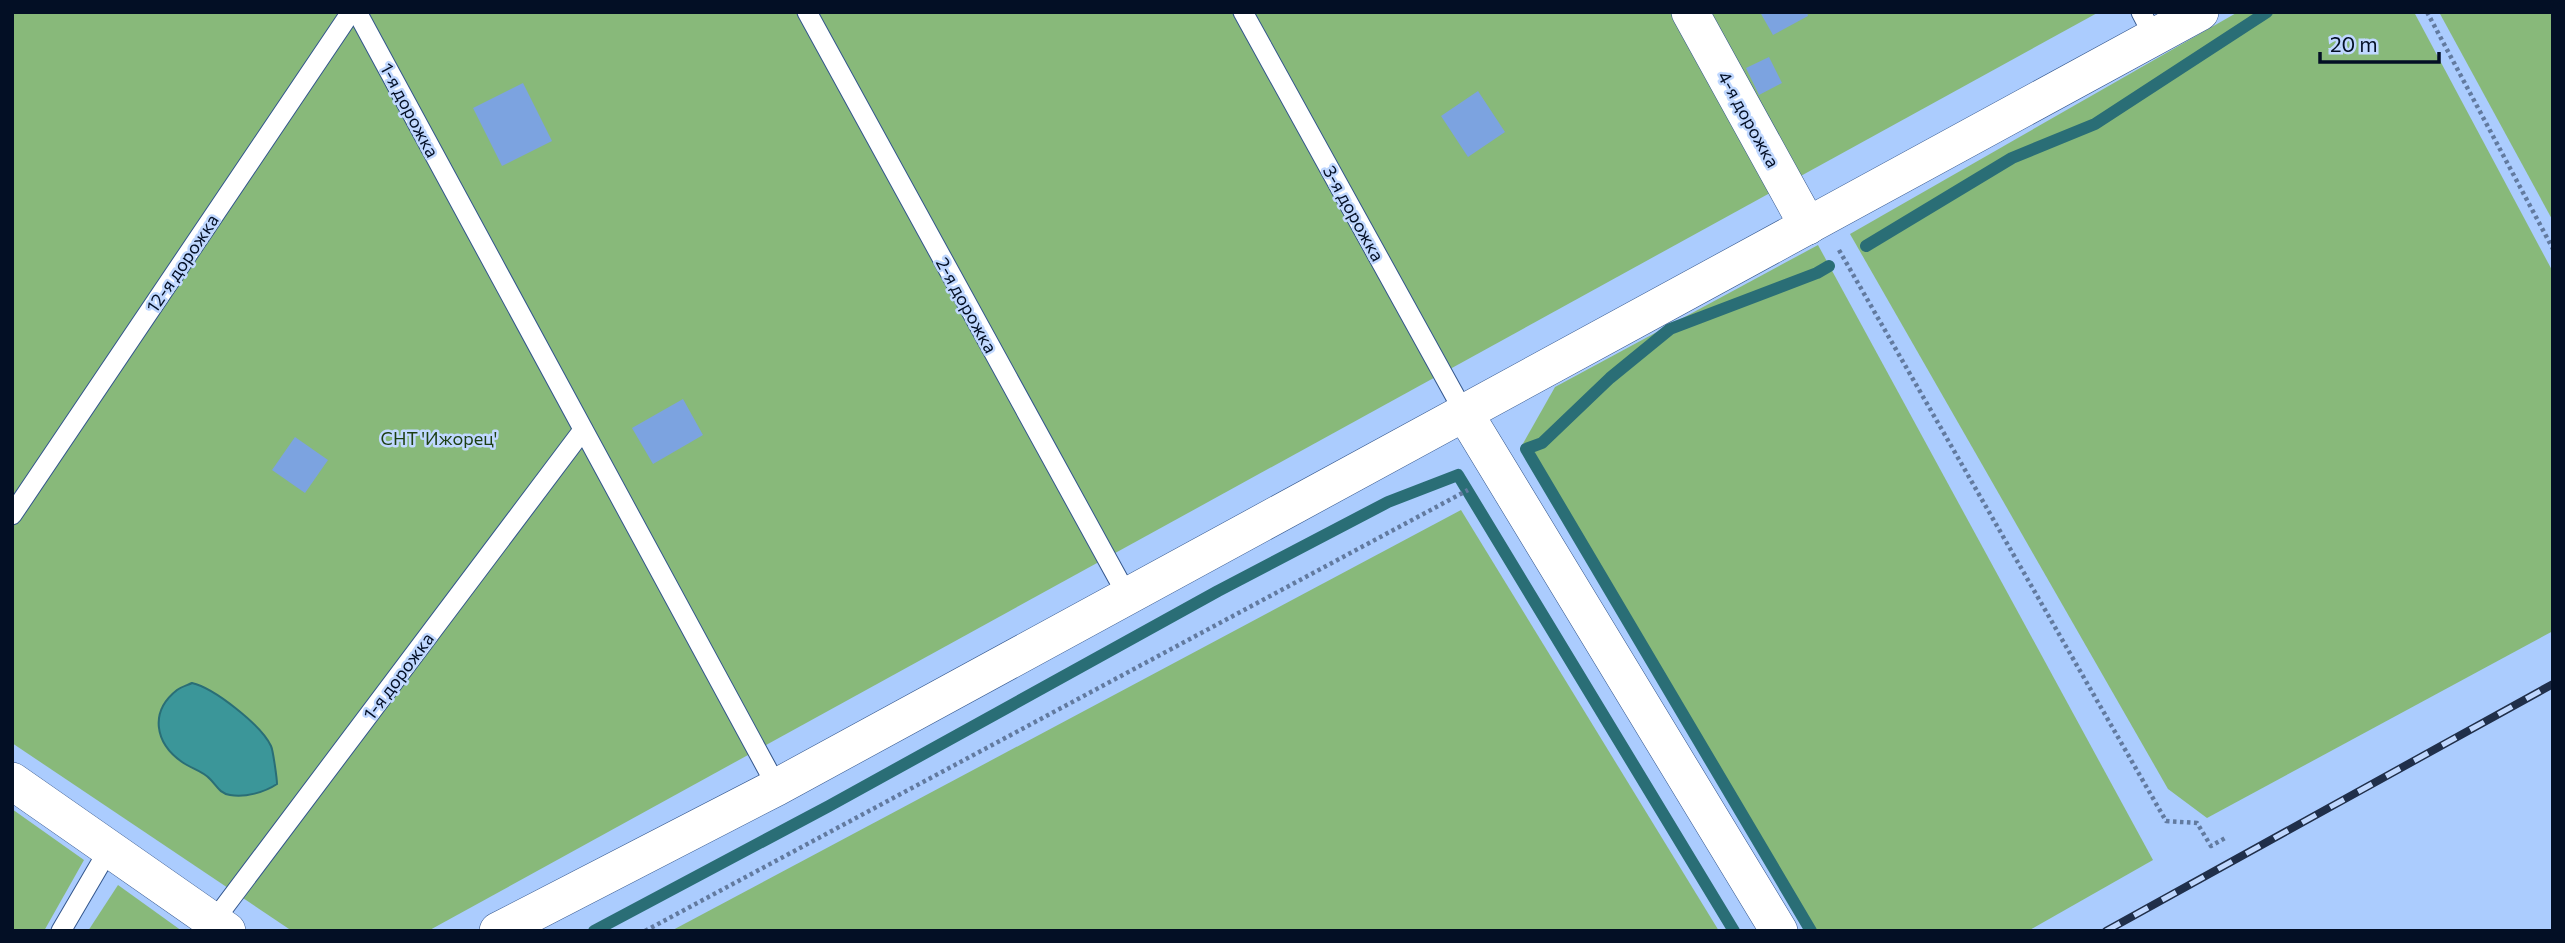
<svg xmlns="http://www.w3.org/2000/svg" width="2565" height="943" font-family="Commissioner,sans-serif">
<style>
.green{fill:#88b97a}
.water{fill:#3b9699;stroke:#2a6e76;stroke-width:2}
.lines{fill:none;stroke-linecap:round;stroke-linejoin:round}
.stream{stroke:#2a6e76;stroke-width:12}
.building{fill:#7ca3e0}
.service-casing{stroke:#32558c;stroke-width:21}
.minor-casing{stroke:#32558c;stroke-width:38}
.path{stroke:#627a9f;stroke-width:4.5;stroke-dasharray:3.5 3.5;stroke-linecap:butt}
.service{stroke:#fff;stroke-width:19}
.minor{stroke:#fff;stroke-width:37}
.rail-casing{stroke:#202f4a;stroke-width:8}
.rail{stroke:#c0d8ff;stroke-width:5;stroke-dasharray:16;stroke-linecap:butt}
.labels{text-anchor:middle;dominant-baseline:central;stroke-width:5;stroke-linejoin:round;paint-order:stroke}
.street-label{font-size:18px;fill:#030f25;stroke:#c0d8ff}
.park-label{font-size:18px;fill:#1c3e11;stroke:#c0d8ff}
</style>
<rect width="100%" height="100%" fill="#abccfe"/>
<g class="green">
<path d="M12 12H2099L428 931H292L12 743Z"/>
<path d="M2238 12H2414L2553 272V631L2207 818 2168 789 1850 234Z"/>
<path d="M2439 12H2553V221Z"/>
<path d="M1818 245 2153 860 2028 931H1817L1521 447 1555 387Z"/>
<path d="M1461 510 1719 931H671Z"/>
<path d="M12 809 84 860 44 931H12Z"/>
<path d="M118 885 182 931H88Z"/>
</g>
<path class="water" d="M192 683C214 688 261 725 271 746 273 750 277 779 277 784 265 792 245 798 230 795 219 793 217 786 210 779 203 771 190 768 182 762 155 743 149 712 177 690 181 687 188 685 192 683Z"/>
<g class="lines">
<g class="stream">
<path d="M1866 246 2012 158 2095 124 2267 12"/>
<path d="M594 931 829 806 1218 591 1388 502 1458 475 1734 931"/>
<path d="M1811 931 1526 449 1542 443 1610 378 1670 329 1817 273 1829 266"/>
</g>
</g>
<g class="building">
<path d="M1760 12H1807L1808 16 1773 35Z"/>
<path d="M1769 57 1782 83 1759 95 1746 68Z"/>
<path d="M523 83 552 141 502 166 473 108Z"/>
<path d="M1478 91 1505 132 1468 157 1441 116Z"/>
<path d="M683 399 703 435 653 464 632 428Z"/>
<path d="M295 437 328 460 305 493 272 470Z"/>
</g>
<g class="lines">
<g class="service-casing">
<g id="service">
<path d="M357 12 777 787"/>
<path d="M807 12 1128 597"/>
<path d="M1243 12 1465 414"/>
<path d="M2141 12 2154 37"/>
<path d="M12 515 351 12"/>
<path d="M213 922 583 430"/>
<path d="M61 931 109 849"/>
</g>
</g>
<g class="minor-casing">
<g id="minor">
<path d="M1690 12 1808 226"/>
<path d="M1465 414 1779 931"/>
<path d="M12 781 227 931"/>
<path d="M498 931 777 787 2200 12"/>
</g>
</g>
<g class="path">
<path d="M2427 12 2553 249"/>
<path d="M1839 250 2166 821 2197 823 2211 846 2227 837"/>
<path d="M645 931 1468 490"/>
</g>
<use href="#service" class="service"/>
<use href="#minor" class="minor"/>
<g class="rail-casing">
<path id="rail" d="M2106 931 2553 684"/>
</g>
<use href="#rail" class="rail"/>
</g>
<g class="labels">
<g class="street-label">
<text transform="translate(410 110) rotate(62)">1-я дорожка</text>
<text transform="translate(1749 119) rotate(61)">4-я дорожка</text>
<text transform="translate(1354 213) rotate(61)">3-я дорожка</text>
<text transform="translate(182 263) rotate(-56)">12-я дорожка</text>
<text transform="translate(967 305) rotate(61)">2-я дорожка</text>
<text transform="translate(398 676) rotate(-53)">1-я дорожка</text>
</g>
<g class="park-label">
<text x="439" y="438">СНТ 'Ижорец'</text>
</g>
</g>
<rect width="2565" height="943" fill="none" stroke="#030f25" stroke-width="28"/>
<path d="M2320 52v10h119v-10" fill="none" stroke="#030f25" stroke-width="3.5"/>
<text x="2330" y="52" font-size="21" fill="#030f25" stroke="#c0d8ff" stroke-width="5" paint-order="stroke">20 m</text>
</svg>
